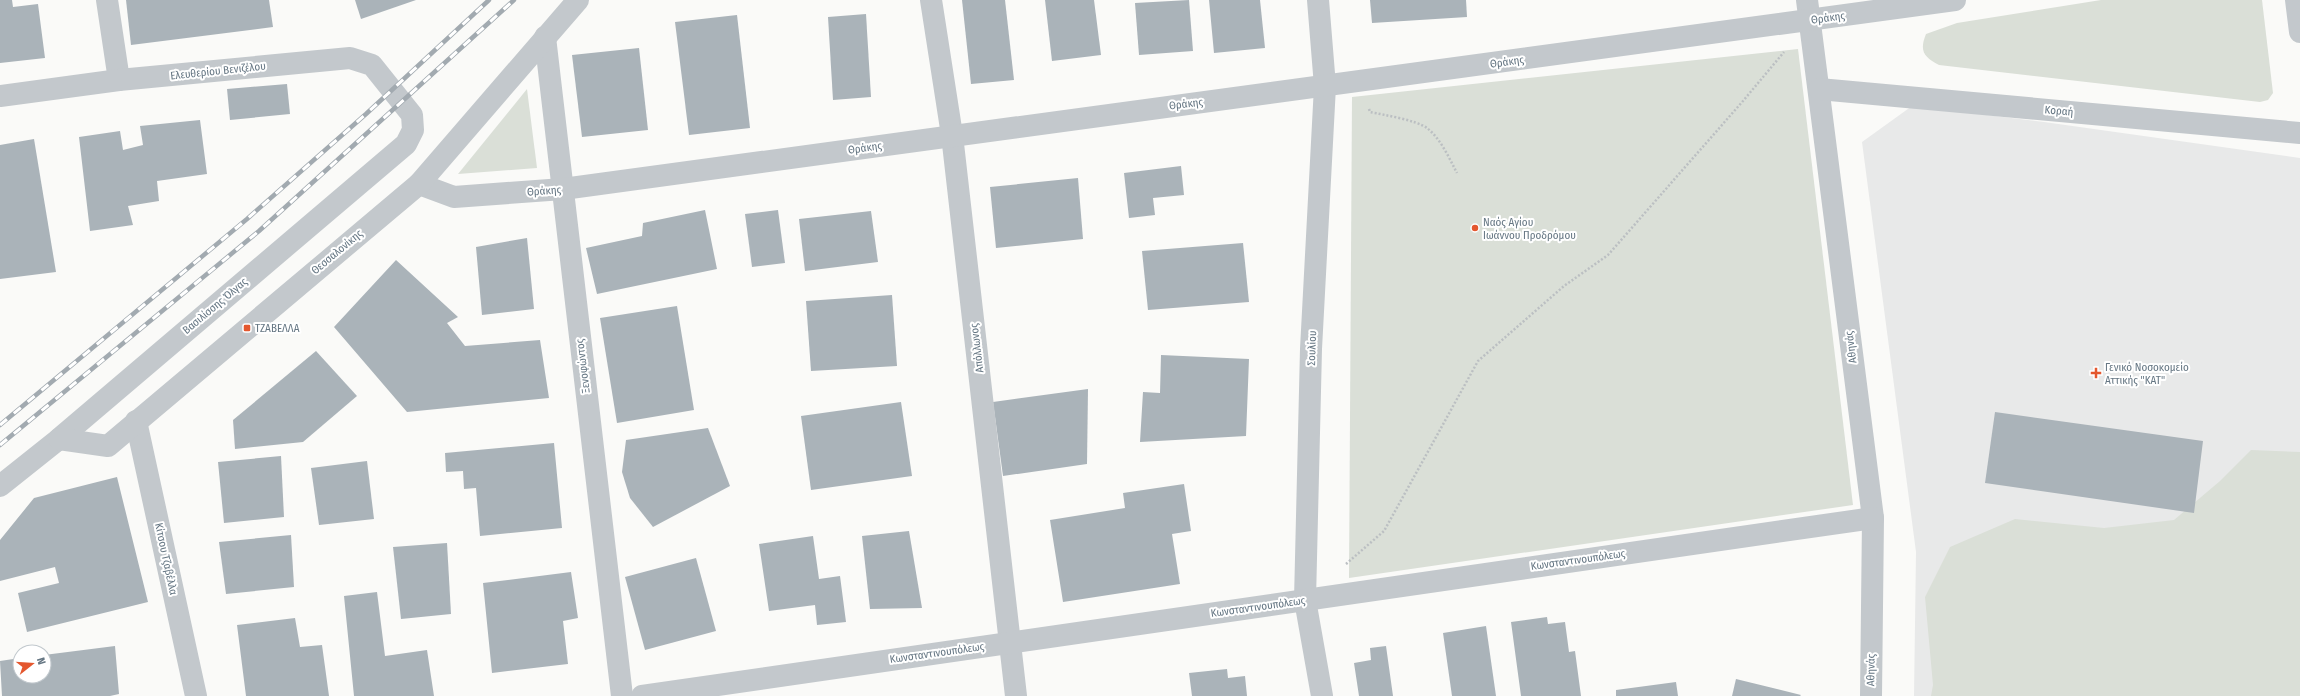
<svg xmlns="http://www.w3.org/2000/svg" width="2300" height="696" font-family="'Fira Sans Condensed',sans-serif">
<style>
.built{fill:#e8e9e9}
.green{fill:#dadfd7}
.building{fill:#aab3b9}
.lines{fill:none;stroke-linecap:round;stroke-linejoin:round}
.path{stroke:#bbbfc2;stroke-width:2.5;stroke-dasharray:2 2;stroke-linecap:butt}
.minor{stroke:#c3c8cc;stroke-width:22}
.rail-casing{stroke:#a2aab0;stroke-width:4.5}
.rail{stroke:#fff;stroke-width:3;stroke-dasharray:9;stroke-linecap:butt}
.poi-dot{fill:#e4572e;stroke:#fff;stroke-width:1.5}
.labels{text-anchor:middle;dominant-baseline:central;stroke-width:4;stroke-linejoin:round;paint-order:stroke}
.street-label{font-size:11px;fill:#657683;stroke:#fff}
.poi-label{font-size:11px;fill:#657683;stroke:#fff;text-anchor:start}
</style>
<rect width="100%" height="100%" fill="#fafaf8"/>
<path class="built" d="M1912 106 2044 122 2300 158V696H1914L1916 552 1862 142Z"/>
<g class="green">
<path d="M2101 0H2262L2273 93 2268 100 2260 102 1939 65C1924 57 1919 51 1926 34L1957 23Z"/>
<path d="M1798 49 1853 505 1349 578 1352 97Z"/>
<path d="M527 89 537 168 458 174Z"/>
<path d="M2251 450 2300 452V696H1931L1933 685 1925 597 1950 547 2015 519 2104 528 2174 520 2220 481Z"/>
</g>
<g class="building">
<path d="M0 0H12L13 7 38 4 45 58 0 63Z"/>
<path d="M126 0H269L273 27 131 45Z"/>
<path d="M355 0H416L361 19Z"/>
<path d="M962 0H1005L1014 80 971 84Z"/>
<path d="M1045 0H1094L1101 55 1052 61Z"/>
<path d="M1189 0 1193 51 1139 55 1135 3Z"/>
<path d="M1209 0H1260L1265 48 1214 53Z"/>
<path d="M1370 0H1466L1467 17 1372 23Z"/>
<path d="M866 14 871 97 833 100 828 17Z"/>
<path d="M737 15 750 128 689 135 675 22Z"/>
<path d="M639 48 648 130 582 137 572 55Z"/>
<path d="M287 84 290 114 230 120 227 89Z"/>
<path d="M200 120 207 174 157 181 159 201 128 206 133 225 90 231 79 137 120 131 123 150 143 145 140 126Z"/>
<path d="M34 139 56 272 0 279V145Z"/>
<path d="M1181 166 1184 195 1153 198 1155 215 1129 218 1124 173Z"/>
<path d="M1078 178 1083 239 996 248 990 187Z"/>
<path d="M705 210 717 269 597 294 586 248 642 236 643 223Z"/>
<path d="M778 210 785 263 752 267 745 214Z"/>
<path d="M871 211 878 262 805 271 799 219Z"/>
<path d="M527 238 534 309 482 315 476 247Z"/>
<path d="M1243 243 1249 302 1148 310 1142 251Z"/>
<path d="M396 260 458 317 447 323 465 346 540 340 549 398 407 412 334 327Z"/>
<path d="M892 295 897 366 811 371 806 301Z"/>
<path d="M677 306 694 410 617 423 600 318Z"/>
<path d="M316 351 357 396 303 442 235 449 233 420Z"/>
<path d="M1161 355 1249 359 1246 436 1140 442 1143 392 1160 393Z"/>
<path d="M1088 389 1087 464 1003 476 993 402Z"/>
<path d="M901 402 912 476 811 490 801 416Z"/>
<path d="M1995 412 2203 441 2194 513 1985 483Z"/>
<path d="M708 428 730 486 653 527 630 498 622 472 626 440Z"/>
<path d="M554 443 562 528 480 536 476 488 464 489 463 471 446 472 445 453Z"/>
<path d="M281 456 284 517 224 523 218 462Z"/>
<path d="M367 461 374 519 319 525 311 468Z"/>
<path d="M117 477 148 602 27 632 18 593 59 583 55 567 0 581V540L34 498Z"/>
<path d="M1184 484 1191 531 1172 534 1180 584 1063 602 1050 520 1125 508 1123 493Z"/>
<path d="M909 531 922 608 870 609 862 536Z"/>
<path d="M291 535 294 587 226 594 219 542Z"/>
<path d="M813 536 819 579 840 576 846 622 817 625 815 605 769 611 759 544Z"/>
<path d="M447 543 451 614 401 619 393 547Z"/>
<path d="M696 558 716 631 645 650 625 577Z"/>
<path d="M571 572 578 618 563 621 568 664 492 673 483 583Z"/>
<path d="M377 592 385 656 427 650 434 696H354L344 596Z"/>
<path d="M1547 617 1548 624 1565 622 1569 652 1575 651 1581 696H1521L1511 622Z"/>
<path d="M295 618 300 647 322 645 329 696H246L237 625Z"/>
<path d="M1486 626 1496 696H1452L1443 633Z"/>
<path d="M115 646 119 694 110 696H2L0 661 20 658V676H44V655Z"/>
<path d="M1386 646 1393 696H1359L1354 663 1371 660 1370 648Z"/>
<path d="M1227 669 1228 678 1245 676 1247 696H1192L1189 673Z"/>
<path d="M1736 679 1801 695 1800 696H1732Z"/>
<path d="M1676 682 1678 696H1616V690Z"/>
</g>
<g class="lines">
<g class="path">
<path d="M1369 109 1370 112C1384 115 1416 120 1427 128 1441 139 1449 158 1457 173"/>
<path d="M1346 564 1384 531 1478 361 1564 286 1608 255 1743 101 1784 52"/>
</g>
<g class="minor">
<path d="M107 0 119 80"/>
<path d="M931 0 952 135 1016 696"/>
<path d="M1318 0 1325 86 1311 349 1305 600 1322 696"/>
<path d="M1807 0 1873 518 1871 696"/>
<path d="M2296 0 2300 32"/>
<path d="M545 37 622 696"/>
<path d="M1819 89 2300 133"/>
<path d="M0 96 119 80 350 58 372 65 412 115 413 130 406 144 59 439 0 486"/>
<path d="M419 184 454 197 563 189 1955 0"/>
<path d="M136 421 196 696"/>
<path d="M59 439 108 446 419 184 578 0"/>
<path d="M642 696 1873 518"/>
</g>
<g class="rail-casing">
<g id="rail">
<path d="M0 425 247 219 366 114 489 0"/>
<path d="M0 445 259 231 514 0"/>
</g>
</g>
<use href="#rail" class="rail"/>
</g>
<g class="poi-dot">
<circle cx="1475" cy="228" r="4"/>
<rect x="243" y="324" width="8" height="8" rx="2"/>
<path d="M2094 367h4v4h4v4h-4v4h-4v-4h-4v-4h4z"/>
</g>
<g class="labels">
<g class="street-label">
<text transform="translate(1828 18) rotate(-8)">Θράκης</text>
<text transform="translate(1507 62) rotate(-8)">Θράκης</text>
<text transform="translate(218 71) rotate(-6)">Ελευθερίου Βενιζέλου</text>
<text transform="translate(1186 104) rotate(-7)">Θράκης</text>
<text transform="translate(2059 111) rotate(5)">Κοραή</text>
<text transform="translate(865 148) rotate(-8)">Θράκης</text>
<text transform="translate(544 191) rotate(-4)">Θράκης</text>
<text transform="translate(337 252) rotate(-40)">Θεσσαλονίκης</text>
<text transform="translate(215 306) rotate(-40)">Βασιλίσσης Όλγας</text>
<text transform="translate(1851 347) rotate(-97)">Αθηνάς</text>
<text transform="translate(977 348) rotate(-97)">Απόλλωνος</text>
<text transform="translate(1312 348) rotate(-88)">Σουλίου</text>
<text transform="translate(583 366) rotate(-97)">Ξενοφώντος</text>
<text transform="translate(166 559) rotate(78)">Κίτσου Τζαβέλλα</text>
<text transform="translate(1578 560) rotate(-8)">Κωνσταντινουπόλεως</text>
<text transform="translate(1258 607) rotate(-8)">Κωνσταντινουπόλεως</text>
<text transform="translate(937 653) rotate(-8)">Κωνσταντινουπόλεως</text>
<text transform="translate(1871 670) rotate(-89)">Αθηνάς</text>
</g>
<g class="poi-label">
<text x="1483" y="222">Ναός Αγίου<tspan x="1483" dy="13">Ιωάννου Προδρόμου</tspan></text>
<text x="255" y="328">ΤΖΑΒΕΛΛΑ</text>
<text x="2105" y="367">Γενικό Νοσοκομείο<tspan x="2105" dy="13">Αττικής "ΚΑΤ"</tspan></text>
</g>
</g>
<g transform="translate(32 664) rotate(73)"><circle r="19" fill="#ffffff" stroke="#c1c8cd"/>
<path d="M0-3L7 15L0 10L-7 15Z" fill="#e4572e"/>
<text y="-6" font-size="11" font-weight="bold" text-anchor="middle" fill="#657683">N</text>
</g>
</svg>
